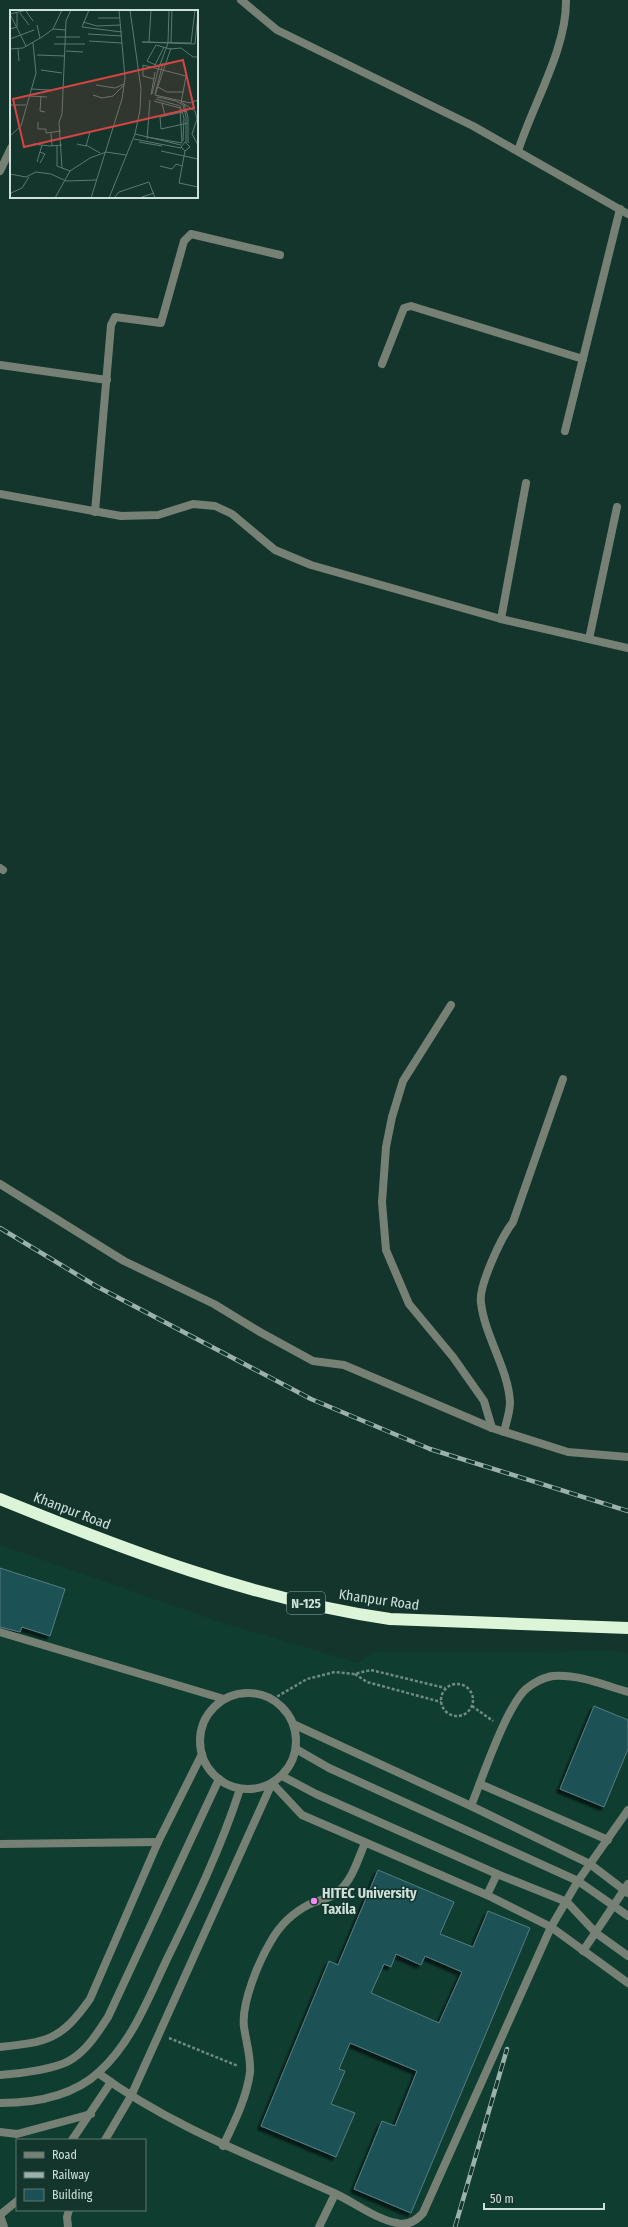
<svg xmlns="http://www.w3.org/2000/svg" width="628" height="2227" font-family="'Fira Sans Condensed',sans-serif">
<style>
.built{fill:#0f3e31;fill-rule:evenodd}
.building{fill:#1b5156;stroke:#567d81;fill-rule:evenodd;filter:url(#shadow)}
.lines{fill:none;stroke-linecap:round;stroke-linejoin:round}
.path{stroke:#708a82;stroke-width:2.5;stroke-dasharray:3 2;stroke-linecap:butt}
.lane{stroke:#778075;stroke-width:8}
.street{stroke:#778075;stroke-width:8}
.highway{stroke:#dcf4d8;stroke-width:12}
.rail-casing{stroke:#9bb2ab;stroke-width:4.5}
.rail{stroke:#13352c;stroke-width:3;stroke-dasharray:9;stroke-linecap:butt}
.poi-dot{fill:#f28af3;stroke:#13352c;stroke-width:1.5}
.labels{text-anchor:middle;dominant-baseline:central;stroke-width:3;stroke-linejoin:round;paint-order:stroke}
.shield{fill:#13352c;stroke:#95ada5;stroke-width:1}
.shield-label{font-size:13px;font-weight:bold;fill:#cde0d9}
.street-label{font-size:14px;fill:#cde0d9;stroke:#13352c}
.poi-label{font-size:14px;font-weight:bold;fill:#cde0d9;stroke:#13352c;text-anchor:start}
.inset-road{fill:none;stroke:#5d7971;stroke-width:1}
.view{fill:#d54443;fill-opacity:0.15;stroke:#d54443;stroke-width:2}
.inset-edge{fill:none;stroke:#cde0d9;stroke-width:2}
</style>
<defs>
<filter id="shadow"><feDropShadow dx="-3.5" dy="3.5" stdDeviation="1" flood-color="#0009"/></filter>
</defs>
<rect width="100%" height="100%" fill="#13352c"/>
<path class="built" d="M0 1545 220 1622 358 1663 373 1652 613 1651 628 1653V2227H0ZM17 2140H145V2210H17Z"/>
<g class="building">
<path d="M0 1568 65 1589 50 1636 22 1627 20 1632 0 1627Z"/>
<path d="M594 1706 628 1720V1749L604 1807 560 1789Z"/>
<path d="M378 1870 454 1902 440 1934 473 1947 488 1911 530 1928 411 2213 354 2189 382 2121 395 2126 417 2071 350 2043 339 2069 345 2071 331 2104 355 2113 336 2157 261 2126 329 1961 338 1965ZM396 1954 421 1965 425 1956 462 1972 439 2023 371 1993 384 1964 391 1967Z"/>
</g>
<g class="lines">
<g class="path">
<path d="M355 1674 367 1682 441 1702"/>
<circle cx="457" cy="1700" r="16"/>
<path d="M273 1699 307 1679 335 1672 354 1674 371 1670 445 1688"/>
<path d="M472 1706 493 1721"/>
<path d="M169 2038 238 2066"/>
</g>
<g class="lane">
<path d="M0 1632 224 1699"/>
<circle cx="248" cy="1741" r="48"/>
<path d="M293 1724 471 1806 590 1864 628 1893"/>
<path d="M296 1749 329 1768 578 1881 628 1916"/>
<path d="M282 1776 316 1794 497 1874 567 1902 596 1933 628 1956"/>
<path d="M480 1784 608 1840"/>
<path d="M471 1806C482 1779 506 1707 526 1689 533 1683 544 1677 553 1676 578 1674 604 1685 628 1692"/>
<path d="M0 1844 158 1842"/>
<path d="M487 1895 497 1874"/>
<path d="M583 1951 628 1884"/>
<path d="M0 2047C48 2042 61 2040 90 1999L158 1842 202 1754"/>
<path d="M98 2073C170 2126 254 2157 334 2193 354 2202 375 2219 397 2223 408 2226 416 2221 423 2213L551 1927 578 1881 628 1810"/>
<path d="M0 2075C18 2074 58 2069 72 2059 88 2049 98 2032 108 2017L219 1779"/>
<path d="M0 2103C34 2103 73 2096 99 2072 132 2042 148 1999 167 1959 194 1904 221 1848 240 1789"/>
<path d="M0 2132 17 2134 91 2114"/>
<path d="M72 2140 111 2082"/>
<path d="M105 2140 131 2096 272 1783 302 1815 487 1895 551 1927 628 1983"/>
<path d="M223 2146C234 2123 247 2097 250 2072 251 2057 246 2041 244 2027 241 2003 259 1961 271 1941 280 1925 294 1912 310 1904 321 1899 331 1899 340 1890 353 1878 358 1859 365 1843"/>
<path d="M0 2215 17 2201"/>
<path d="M0 2215 4 2227"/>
<path d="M68 2227 67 2217 69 2210"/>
<path d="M319 2227 335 2194"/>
</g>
<g class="street">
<path d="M241 0 277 30 473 126 628 214"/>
<path d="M518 151C533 104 567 48 566 0"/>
<path d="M0 171 11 148"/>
<path d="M382 364 404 308 411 306 583 359"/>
<path d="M0 365 107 380"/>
<path d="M565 431 620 209"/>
<path d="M0 494 121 516 158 515 193 504 215 506 232 514 275 550 311 565 501 619 628 648"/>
<path d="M95 512 111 325 115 317 161 323 184 241 191 234 280 255"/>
<path d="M501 619 526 483"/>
<path d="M589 639 617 507"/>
<path d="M0 868 3 870"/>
<path d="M451 1005 403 1081 392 1117 386 1147 382 1202 386 1250 409 1304 453 1357 484 1401 492 1428"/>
<path d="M0 1184 124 1261 214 1304 260 1332 313 1361 344 1365 492 1428 568 1452 628 1457"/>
<path d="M504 1432C506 1423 510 1412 510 1402 508 1368 485 1337 481 1303 478 1286 502 1236 513 1222L563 1079"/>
</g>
<path class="highway" d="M0 1499C125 1550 256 1600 390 1619L628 1628"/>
<g class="rail-casing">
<g id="rail">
<path d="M0 1228 96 1286 311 1399 430 1449 628 1511"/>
<path d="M455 2227 507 2049"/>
</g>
</g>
<use href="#rail" class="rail"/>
</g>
<circle class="poi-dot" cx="314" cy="1901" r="4"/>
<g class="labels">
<rect class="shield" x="287" y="1592" width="38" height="22" rx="3"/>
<g class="shield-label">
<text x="306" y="1603">N-125</text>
</g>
<g class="street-label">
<text transform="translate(72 1511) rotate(21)">Khanpur Road</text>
<text transform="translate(379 1600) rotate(8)">Khanpur Road</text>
</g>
<g class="poi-label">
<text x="322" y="1893">HITEC University<tspan x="322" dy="16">Taxila</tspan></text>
</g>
</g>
<g transform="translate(10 10)">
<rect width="188" height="188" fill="#13352c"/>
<path class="inset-road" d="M79 0 72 17 112 22M185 0 181 33 132 32 185 34 188 3M16 1 23 11M10 3 19 15M0 4 16 36M0 4 17 0M88 8H110M73 12 87 16 111 15M27 15 30 28M0 19 7 17V3M43 19 56 20M78 24 112 26M46 27H70M0 29 24 20M79 31 112 33M139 32 141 0M161 32 162 0M44 34H75M161 38 145 85 180 93 188 90M0 39 13 38 32 27 43 19 52 0M8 39 9 51M56 41 73 42M27 45 55 46M145 55 154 37M150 57 137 51 146 35 160 39 171 38 183 47H187M31 60 52 63M144 69 133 66V55L176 66 171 93M86 75 105 78 114 74M148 77 157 82H174M21 79 40 80M142 84 148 60 158 33 159 0M145 84 153 53M83 85 92 88 103 86 114 75M141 85 145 62M19 86 37 87M31 86 30 101 35 102M147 87 166 91 173 95 176 107V132M146 89 170 96 174 108 173 131M171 92 185 101 187 109 182 124 188 135M152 93 155 106M174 94 178 107V133M0 95H16M177 101 150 107 151 119 178 113M28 112V119H36V123L51 121M41 123 42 136M125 124 171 135M0 126 11 116 26 63 23 33M137 127 172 133 170 98 144 91M124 129 171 138M137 129 140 90M129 132 152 136M23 134 40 136 52 135M67 134 76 136 80 122M47 135V156L52 158M76 135 90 143M151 141 188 149M175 141 171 137 175 132 180 137 175 141 169 173 188 177M27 152 32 135M30 153 35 144 30 142M150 156 162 159 166 154 172 156M60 161 52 158 49 112 52 104 56 11 61 0M0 164 16 167 26 162 41 164 56 171 87 170M0 188 1 183 12 178 19 167M45 188 60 161 80 148 96 142 116 145M81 188 112 89 115 68 109 0M99 188 125 124 130 100 131 79 120 0M104 188 109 182 139 172 145 188M129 188 144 183"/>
<path class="view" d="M173 50 184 98 14 137 3 89Z"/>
<rect width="188" height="188" class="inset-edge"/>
</g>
<rect x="16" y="2139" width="130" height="72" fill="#13352c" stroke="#5d7971"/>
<rect x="24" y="2152" width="20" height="6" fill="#778075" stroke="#5d7971"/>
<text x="52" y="2159" font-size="12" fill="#cde0d9">Road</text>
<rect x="24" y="2172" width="20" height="6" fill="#9bb2ab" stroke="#5d7971"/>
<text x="52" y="2179" font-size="12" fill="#cde0d9">Railway</text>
<rect x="24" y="2189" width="20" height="12" fill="#1b5156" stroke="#5d7971"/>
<text x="52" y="2199" font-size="12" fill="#cde0d9">Building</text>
<path d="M484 2203v6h120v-6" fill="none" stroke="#cde0d9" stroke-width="2"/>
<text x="490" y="2203" font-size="12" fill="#cde0d9" stroke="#13352c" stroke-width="3" paint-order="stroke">50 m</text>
</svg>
